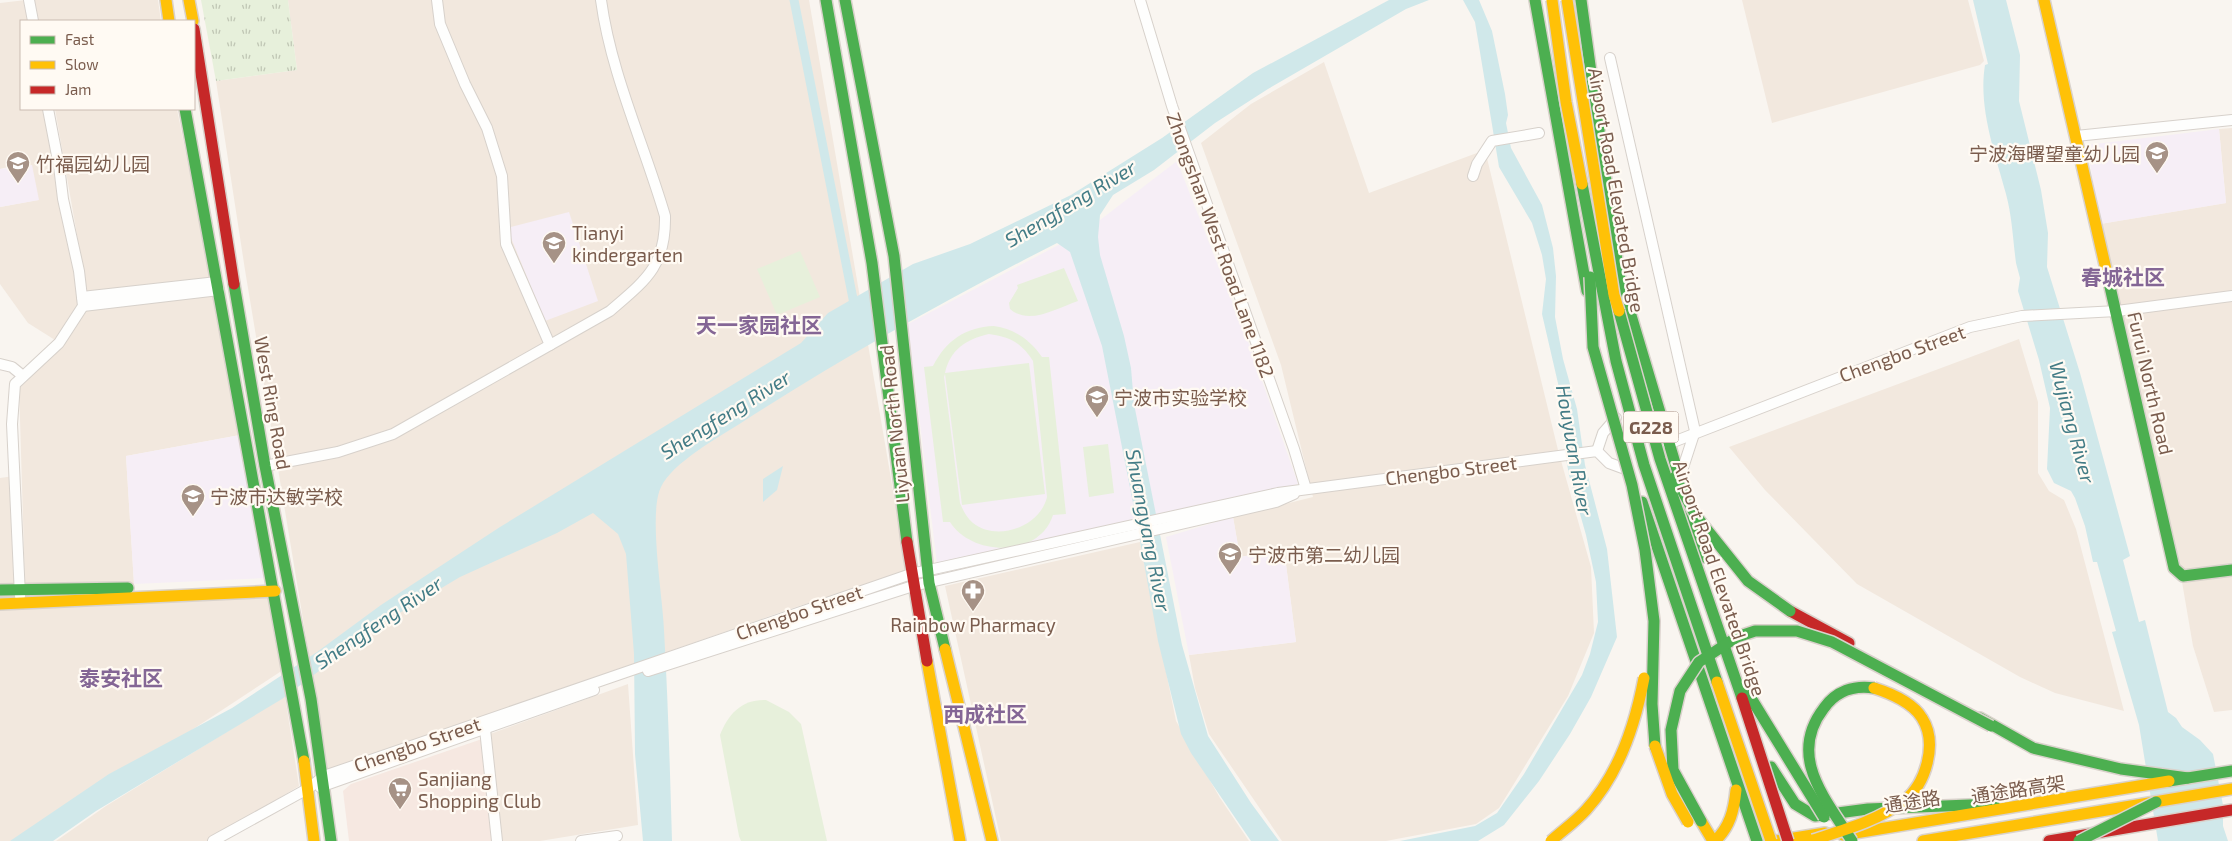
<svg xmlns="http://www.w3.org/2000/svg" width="2232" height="841" font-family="'Exo 2','Noto Sans SC',sans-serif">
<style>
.residential{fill:#f2e8de}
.commercial{fill:#f6e8e1}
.education{fill:#f6eef6}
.grass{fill:url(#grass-tufts)}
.pitch{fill:#e7f0db;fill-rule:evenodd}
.water{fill:#d0e8ea}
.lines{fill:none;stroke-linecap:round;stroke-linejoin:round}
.canal{stroke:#d0e8ea;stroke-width:9}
.street-casing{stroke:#d7d1cb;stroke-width:12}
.fast-casing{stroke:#d9d2cb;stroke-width:14}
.slow-casing{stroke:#d9d2cb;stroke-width:14}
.jam-casing{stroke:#d9d2cb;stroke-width:14}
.street{stroke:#fefefd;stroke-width:10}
.fast{stroke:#4caf50;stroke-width:11}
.slow{stroke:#ffc107;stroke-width:11}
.jam{stroke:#c62828;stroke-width:11}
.fast-bridge-casing{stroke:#dad1cc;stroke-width:14;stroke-linecap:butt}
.slow-bridge-casing{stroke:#dad1cc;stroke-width:14;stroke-linecap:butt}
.jam-bridge-casing{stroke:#dad1cc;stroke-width:14;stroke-linecap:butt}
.fast-bridge{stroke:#4caf50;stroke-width:11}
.slow-bridge{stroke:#ffc107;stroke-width:11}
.jam-bridge{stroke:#c62828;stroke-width:11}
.labels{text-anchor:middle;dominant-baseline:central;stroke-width:4.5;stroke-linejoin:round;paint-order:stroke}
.shield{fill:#fffaf3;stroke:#a28b7f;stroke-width:1}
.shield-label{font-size:18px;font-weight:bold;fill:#7a5c4d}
.poi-label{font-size:19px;fill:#7a5c4d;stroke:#fffaf3;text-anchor:start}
.street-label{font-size:19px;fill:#7a5c4d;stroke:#fffaf3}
.water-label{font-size:20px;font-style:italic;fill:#437c86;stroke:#fffaf3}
.quarter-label{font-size:21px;font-weight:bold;fill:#846695;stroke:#fffaf3}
</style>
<defs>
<pattern id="grass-tufts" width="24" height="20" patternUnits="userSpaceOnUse" patternTransform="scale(1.25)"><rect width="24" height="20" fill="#e7f0db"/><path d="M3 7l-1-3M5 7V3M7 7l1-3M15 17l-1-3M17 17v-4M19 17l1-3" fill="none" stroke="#c0c6b4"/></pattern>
</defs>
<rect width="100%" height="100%" fill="#f9f5f0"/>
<g class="residential">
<path d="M26 0 30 21H21V109H46L75 273 78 305 55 340 28 323 0 284V207L38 200 12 166 0 169V3Z"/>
<path d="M34 0H158L161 21H38Z"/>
<path d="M288 0H809L907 572 796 607 328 770 245 270 216 81 297 70Z"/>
<path d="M1742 0H1968L1984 61 1980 65 1772 123Z"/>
<path d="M1324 62 1369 193 1485 150 1558 450 1591 567 1594 633 1568 696 1499 808 1476 824 1386 841H1282L1209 734 1195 688 1189 655 1296 642 1284 549 1240 557 1233 517 1313 497 1281 365 1201 143 1251 104Z"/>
<path d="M55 109H177L211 279 87 292Z"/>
<path d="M2232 128V710L2214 712 2193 646 2177 553 2100 224 2226 203 2219 129Z"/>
<path d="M215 294 240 435 126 456 134 584 25 586 19 386 85 310Z"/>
<path d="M2019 339 2038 402V473L2049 491 2064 500 2076 529 2124 711 2055 693 2020 677 1857 584 1765 490 1729 447Z"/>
<path d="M14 476 15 585 0 586V478Z"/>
<path d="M1140 542 1176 721 1220 798 1249 841H1001L945 586Z"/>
<path d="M275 591 283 670 23 841H0V606Z"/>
<path d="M628 684 638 825 540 841H502L490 734Z"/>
<path d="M285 696 299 786 208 841H56L106 806Z"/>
</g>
<path class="commercial" d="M482 739 493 841H349L343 791 351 784Z"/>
<g class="education">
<path d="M2219 129 2226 203 2100 224 2087 145Z"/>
<path d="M1177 161 1252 352 1298 484 937 564 908 324 1087 230Z"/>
<path d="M32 165 39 200 0 207V169Z"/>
<path d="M569 212 598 301 545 321 507 228Z"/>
<path d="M240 435 267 578 134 584 126 456Z"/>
<path d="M1233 517 1240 557 1284 549 1296 642 1189 655 1166 537Z"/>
</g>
<path class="grass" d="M201 0H288L297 70 216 81Z"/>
<g class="pitch">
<path d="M800 251 820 297 777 315 757 269Z"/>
<path d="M1064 268 1078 301C1057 308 1029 326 1010 309L1009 303 1018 288 1017 285Z"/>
<path d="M994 326C1015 329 1030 340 1042 357H1049L1066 514 1053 515C1039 559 971 556 950 522H943L924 367 933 366C946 341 965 327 994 326ZM989 334C1010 337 1022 343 1033 361L1047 497C1040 527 997 542 973 523 966 517 963 510 960 503L944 377 945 374 962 505 1045 494 1029 363 945 373C950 350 966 339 989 334Z"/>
<path d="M1108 444 1114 493 1089 497 1083 447Z"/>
<path d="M766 700 789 712 801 724 827 841H741L739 836 720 735C728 714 742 699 766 700Z"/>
</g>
<g class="water">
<path d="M1389 0H1429L1406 9 1268 89 1215 123 1154 170 1113 195 1100 215 1098 237 1100 255 1124 336 1131 368 1134 404 1182 645 1208 736 1251 803 1279 841H1251L1191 753 1181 734 1158 641 1134 508 1102 346 1070 252 1057 243C949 298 843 357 741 423 719 437 672 463 661 487 648 513 663 598 664 630 668 700 670 771 672 841H643L635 754 634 654 626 554 618 534 593 513 557 533 460 577 381 624 282 699 96 811 53 841H10L109 774 232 708 317 652 381 605 500 527 801 343 828 313 913 264 970 244 1071 195 1162 138 1253 73Z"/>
<path d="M1463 0H1479L1492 31 1505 94 1508 115 1506 123 1511 148 1542 205 1553 248 1556 276 1555 317 1563 359 1577 409 1585 465 1607 549 1617 637 1591 697 1570 734 1539 781 1504 825 1478 841H1400L1475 826 1497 813 1524 774 1582 675 1590 654 1598 622 1596 582 1586 535 1569 475 1564 448 1567 432 1563 405 1542 314 1546 279 1542 255 1532 223 1499 167 1475 22Z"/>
<path d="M1973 0H2006L2020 55 2019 101 2041 190 2048 233 2047 267 2080 373 2130 556 2123 560 2139 622 2145 620 2168 712 2176 718 2182 727 2200 740 2213 754 2223 805V826L2228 841H2158L2139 725 2112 632 2116 631 2097 562H2093L2085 526 2075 498 2071 491 2054 483 2047 469 2050 408 2039 360 2018 291 2020 278 2016 263C2013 240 2012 216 2006 194 1995 153 1978 108 1985 65L1988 64Z"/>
<path d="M783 466 777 490 763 502V479Z"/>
</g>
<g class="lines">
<path class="canal" d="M794 0 855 309"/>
<g class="street-casing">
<g id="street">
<path d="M29 0 33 21"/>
<path d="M437 0 440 24 465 84 487 128 502 176 506 244 550 345"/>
<path d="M1140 0 1172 106 1294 449 1306 489"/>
<path d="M1610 58 1695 431 1680 477"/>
<path d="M2076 136 2232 120"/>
<path d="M1473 176 1477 164 1492 141 1539 133"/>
<path d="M82 297 217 282"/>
<path d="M83 306 219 290"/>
<path d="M0 364 12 367 23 376"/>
<path d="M1668 444 1970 327 2022 316 2117 311 2232 296"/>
<path d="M1597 451 1603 433 1616 418"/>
<path d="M265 466 338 452 393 434 610 311C646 280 666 266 665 216 644 144 611 74 601 0"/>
<path d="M20 596 12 424 15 384 59 343 83 306 79 271 63 199 59 166 48 109"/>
<path d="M648 671 913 586 1276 502 1294 494"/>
<path d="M485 729 497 841"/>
<path d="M320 787 594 690"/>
<path d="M213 841 309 788 324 776 911 574 1278 493 1597 451 1609 463 1628 470"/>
<path d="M581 841 617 836"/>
</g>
</g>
<g class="fast-casing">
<g id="fast">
<path d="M826 0 872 263 907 542"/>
<path d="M845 0 894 256 929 583 945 649"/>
<path d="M1535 0 1587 291"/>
<path d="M1581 0 1619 275 1703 557"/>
<path d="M185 109 304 761"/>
<path d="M2108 278 2174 568 2183 576 2232 570"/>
<path d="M234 284 265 466 311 699 331 841"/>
<path d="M1642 502 1757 841"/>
<path d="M0 590 128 588"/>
<path d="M1980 718 2033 748 2121 769 2188 778"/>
<path d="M1771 767 1795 804 1815 816 1868 809 1994 804"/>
<path d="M2169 781 2232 771"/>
</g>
</g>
<g class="slow-casing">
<g id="slow">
<path d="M166 0 169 21"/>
<path d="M189 0 193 21"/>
<path d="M2044 0 2108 278"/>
<path d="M0 604 275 591"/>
<path d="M945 649 992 841"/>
<path d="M927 661 960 841"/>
<path d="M304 761 314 841"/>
<path d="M1701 821 1713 841"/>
<path d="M1843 835 2169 781"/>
<path d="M1715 841C1730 827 1734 810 1736 790"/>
<path d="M1776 841 1825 833"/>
<path d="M1923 841 2232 789"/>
</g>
</g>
<g class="jam-casing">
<g id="jam">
<path d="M194 29 234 284"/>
<path d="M907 542 927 661"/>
<path d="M1790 611 1849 643"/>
<path d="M2049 841 2232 810"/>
</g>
</g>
<use href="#street" class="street"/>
<use href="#fast" class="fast"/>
<use href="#slow" class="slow"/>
<use href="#jam" class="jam"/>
<g class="fast-bridge-casing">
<g id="fast-bridge">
<path d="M1582 184 1616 361 1644 465 1717 682"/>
<path d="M1590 277 1593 347 1632 485 1645 550 1654 621 1652 704 1655 746"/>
<path d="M1619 311 1660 459 1742 698"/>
<path d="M1675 477 1696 516 1748 581 1790 611"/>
<path d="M1746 690 1824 817"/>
<path d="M1701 821 1673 770 1671 730 1680 691 1699 662 1737 637 1755 631H1797L1832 642 1991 726"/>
<path d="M1852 841C1825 798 1787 756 1824 708 1836 691 1854 685 1874 688"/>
<path d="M2079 841 2156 802"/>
</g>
</g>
<g class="slow-bridge-casing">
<g id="slow-bridge">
<path d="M1552 0 1566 102 1582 184"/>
<path d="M1567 0 1614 295 1619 311"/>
<path d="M1717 682 1771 841"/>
<path d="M1655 746 1672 794 1688 822"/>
<path d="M1813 840C1844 830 1877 821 1904 801 1926 784 1938 743 1922 718 1913 703 1890 693 1874 688"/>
<path d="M1551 841C1562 831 1575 822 1586 810 1619 774 1635 726 1644 678"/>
</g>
</g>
<g class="jam-bridge-casing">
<path id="jam-bridge" d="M1742 698 1788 841"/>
</g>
<use href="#fast-bridge" class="fast-bridge"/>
<use href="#slow-bridge" class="slow-bridge"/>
<use href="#jam-bridge" class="jam-bridge"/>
</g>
<defs>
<g id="school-pin" transform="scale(1.25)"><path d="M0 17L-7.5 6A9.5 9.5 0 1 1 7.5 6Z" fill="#a69286" stroke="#fffaf3"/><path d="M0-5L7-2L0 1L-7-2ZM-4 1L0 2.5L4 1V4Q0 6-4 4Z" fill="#fff"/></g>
<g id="pharmacy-pin" transform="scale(1.25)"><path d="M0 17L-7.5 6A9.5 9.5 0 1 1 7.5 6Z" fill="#a69286" stroke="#fffaf3"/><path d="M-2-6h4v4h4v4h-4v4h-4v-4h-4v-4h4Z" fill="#fff"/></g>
<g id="supermarket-pin" transform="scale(1.25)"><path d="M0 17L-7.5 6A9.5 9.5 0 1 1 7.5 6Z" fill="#a69286" stroke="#fffaf3"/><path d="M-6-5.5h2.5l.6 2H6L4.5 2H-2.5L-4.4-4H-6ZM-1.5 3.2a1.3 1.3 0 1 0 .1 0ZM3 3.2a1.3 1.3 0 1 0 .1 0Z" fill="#fff"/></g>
</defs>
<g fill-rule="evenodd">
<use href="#school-pin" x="2157" y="153"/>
<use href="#school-pin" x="18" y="163"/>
<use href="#school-pin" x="554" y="243"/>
<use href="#school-pin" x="1097" y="397"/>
<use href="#school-pin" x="193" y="496"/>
<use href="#school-pin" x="1230" y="554"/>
<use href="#pharmacy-pin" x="973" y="591"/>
<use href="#supermarket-pin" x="400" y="789"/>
</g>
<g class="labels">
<rect class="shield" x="1623.5" y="411.5" width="55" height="31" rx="4"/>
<g class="shield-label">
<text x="1651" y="427">G228</text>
</g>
<g class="poi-label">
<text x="2140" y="153" text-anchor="end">宁波海曙望童幼儿园</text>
<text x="36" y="163">竹福园幼儿园</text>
<text x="572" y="232">Tianyi<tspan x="572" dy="22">kindergarten</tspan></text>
<text x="1114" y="397">宁波市实验学校</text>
<text x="210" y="496">宁波市达敏学校</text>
<text x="1248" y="554">宁波市第二幼儿园</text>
<text x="973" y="624" text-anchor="middle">Rainbow Pharmacy</text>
<text x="418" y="778">Sanjiang<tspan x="418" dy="22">Shopping Club</tspan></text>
</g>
<g class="street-label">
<text transform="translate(1617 190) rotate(80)">Airport Road Elevated Bridge</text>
<text transform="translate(1221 245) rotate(70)">Zhongshan West Road Lane 1182</text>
<text transform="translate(1902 353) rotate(-20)">Chengbo Street</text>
<text transform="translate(2151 383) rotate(77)">Furui North Road</text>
<text transform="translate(273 403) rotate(80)">West Ring Road</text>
<text transform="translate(894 424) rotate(-96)">Liyuan North Road</text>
<text transform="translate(1451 470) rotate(-7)">Chengbo Street</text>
<text transform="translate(1720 578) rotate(71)">Airport Road Elevated Bridge</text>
<text transform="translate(799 612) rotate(-19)">Chengbo Street</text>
<text transform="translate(417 744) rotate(-19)">Chengbo Street</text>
<text transform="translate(2018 789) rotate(-9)">通途路高架</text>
<text transform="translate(1912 801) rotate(-9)">通途路</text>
</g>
<g class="water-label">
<text transform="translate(1070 203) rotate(-31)">Shengfeng River</text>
<text transform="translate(725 414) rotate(-32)">Shengfeng River</text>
<text transform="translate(2073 422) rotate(75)">Wujiang River</text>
<text transform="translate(1575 450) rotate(80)">Houyuan River</text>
<text transform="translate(1149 530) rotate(79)">Shuangyang River</text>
<text transform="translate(378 622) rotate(-34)">Shengfeng River</text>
</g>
<g class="quarter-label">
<text x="2123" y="276">春城社区</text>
<text x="759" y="324">天一家园社区</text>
<text x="121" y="677">泰安社区</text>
<text x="985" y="713">西成社区</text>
</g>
</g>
<rect x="20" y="20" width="175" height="90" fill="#fffaf3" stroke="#cabbb1"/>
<rect x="30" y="36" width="25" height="8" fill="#4caf50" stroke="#cabbb1"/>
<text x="65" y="45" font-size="15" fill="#7a5c4d">Fast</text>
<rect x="30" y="61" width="25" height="8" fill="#ffc107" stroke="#cabbb1"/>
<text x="65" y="70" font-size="15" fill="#7a5c4d">Slow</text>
<rect x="30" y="86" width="25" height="8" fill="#c62828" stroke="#cabbb1"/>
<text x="65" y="95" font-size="15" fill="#7a5c4d">Jam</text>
</svg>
